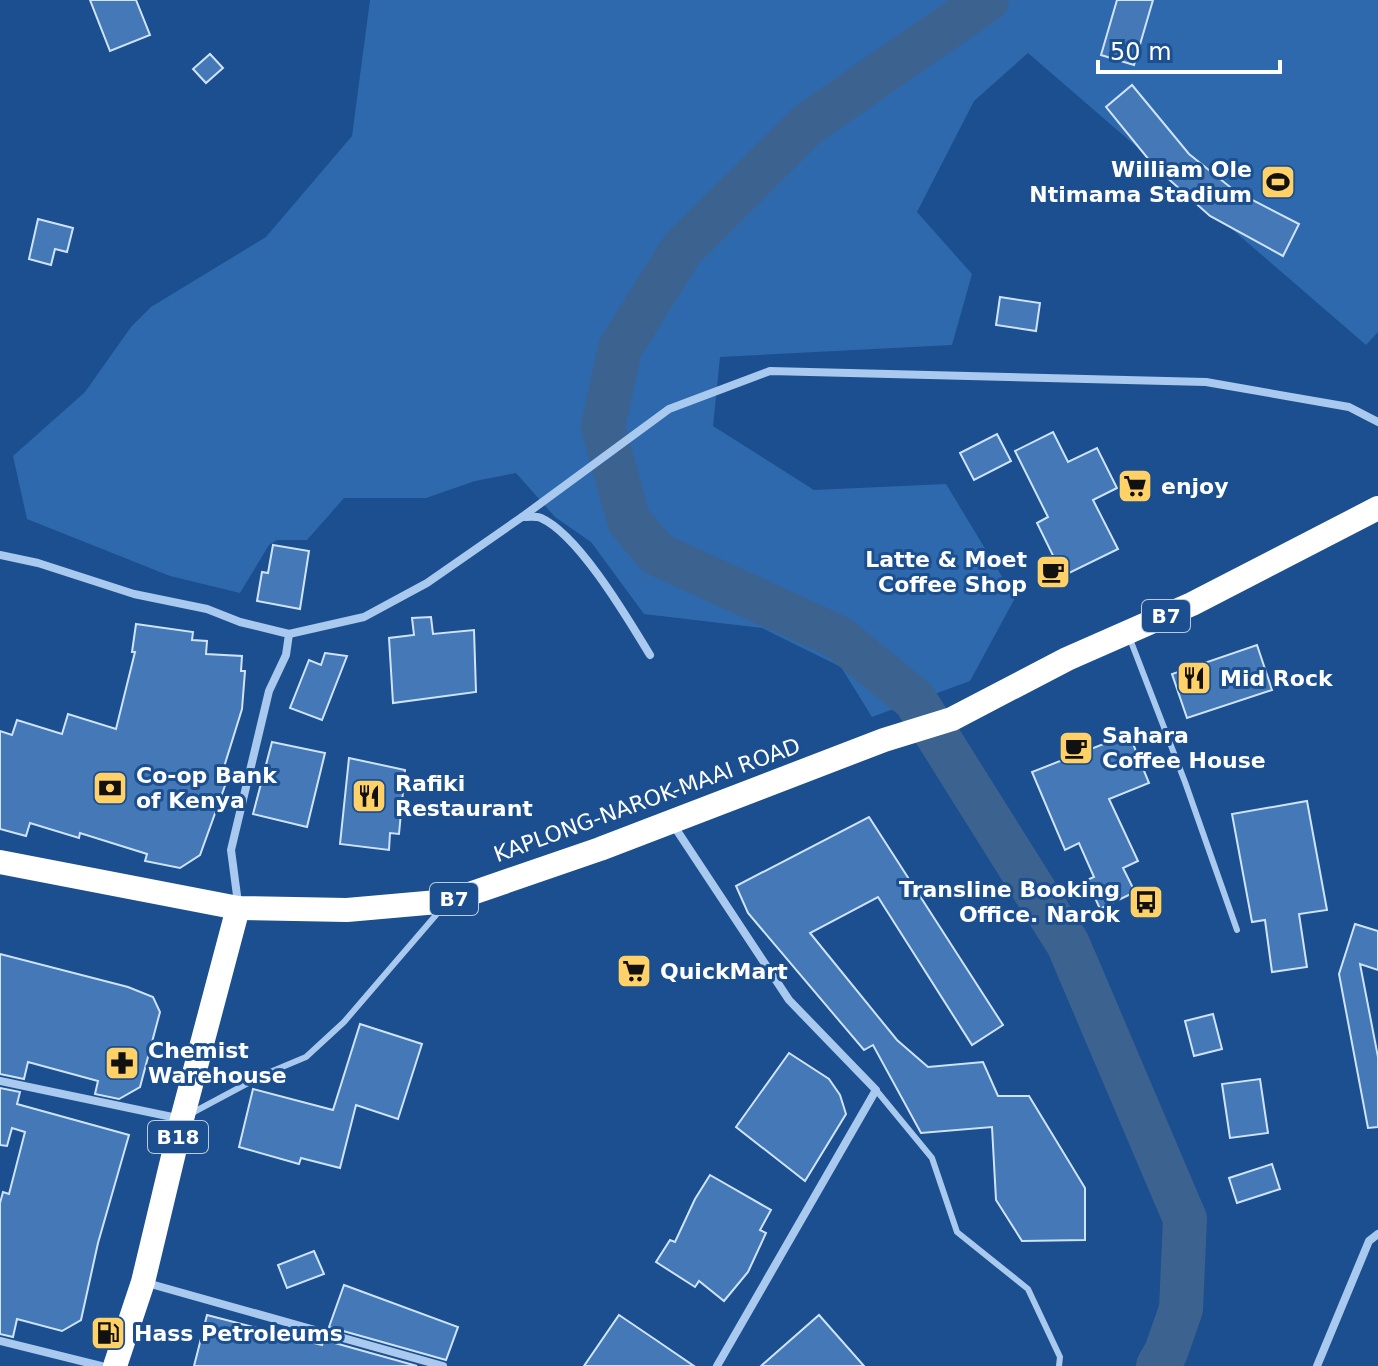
<svg xmlns="http://www.w3.org/2000/svg" width="1378" height="1366" font-family="'DejaVu Sans',sans-serif">
<style>
.green{fill:#2e69ad}
.lines{fill:none;stroke-linecap:round;stroke-linejoin:round}
.river{stroke:#3c6290;stroke-width:44}
.building{fill:#4478b7;stroke:#cfe3fa;stroke-width:2}
.lane{stroke:#a9c9ee;stroke-width:6}
.street{stroke:#a9c9ee;stroke-width:8}
.highway{stroke:#fff;stroke-width:24}
.labels{text-anchor:middle;dominant-baseline:central;stroke-width:6;stroke-linejoin:round;paint-order:stroke}
.shield{fill:#1b4f8f;stroke:#bbcadd;stroke-width:2}
.shield-label{font-size:20px;font-weight:bold;fill:#fff}
.poi-label{font-size:22px;font-weight:bold;fill:#fff;stroke:#1b4f8f;text-anchor:start}
.street-label{font-size:22px;fill:#fff;stroke:#1b4f8f}
</style>
<rect width="100%" height="100%" fill="#1b4f8f"/>
<path class="green" d="M370 0H1378V332L1366 345 1028 53 974 101 917 212 972 274 952 345 720 357 713 426 814 490 946 484 1015 598 970 681 872 717 841 667 762 628 644 614 591 542 555 517 516 473 475 481 426 498H344L307 540H277L269 545 240 593 170 576 27 519 13 456 85 392 131 327 151 307 266 237 352 136Z"/>
<g class="lines">
<path class="river" d="M987 0 808 124 682 249 620 348 603 427 629 521 657 554 838 637 915 700 1068 944 1185 1219 1181 1309 1166 1352 1158 1366"/>
</g>
<g class="building">
<path d="M90 0H136L150 35 110 51Z"/>
<path d="M1117 0H1153L1134 65 1101 55Z"/>
<path d="M210 54 223 68 206 83 193 69Z"/>
<path d="M1132 85 1189 154 1235 191 1299 224 1283 256 1210 216 1154 166 1106 107Z"/>
<path d="M38 219 73 228 67 252 55 249 51 265 29 259Z"/>
<path d="M1000 297 1040 303 1036 331 996 325Z"/>
<path d="M1053 432 1068 462 1097 448 1117 488 1093 500 1118 549 1063 576 1037 523 1048 517 1015 451Z"/>
<path d="M997 434 1011 461 974 480 960 453Z"/>
<path d="M273 545 309 551 300 609 257 601 262 572 268 573Z"/>
<path d="M431 617 433 634 474 630 476 692 393 703 389 638 414 635 412 618Z"/>
<path d="M136 624 193 632 192 640 207 641 206 654 242 656 241 671H245L242 709 224 767 231 769 200 855 180 868 145 861 147 854 80 833 79 838 30 823 26 836 0 829V731L12 735 17 720 62 734 68 714 116 729 135 652H132Z"/>
<path d="M1257 645 1272 690 1187 718 1172 674Z"/>
<path d="M325 653 347 656 322 720 290 708 309 660 321 665Z"/>
<path d="M1129 734 1149 783 1109 799 1138 861 1123 868 1135 892 1100 909 1087 880 1094 877 1079 843 1065 850 1032 772Z"/>
<path d="M272 742 325 753 307 827 253 814Z"/>
<path d="M349 758 405 770 399 834 390 833 389 850 340 844Z"/>
<path d="M1307 801 1327 910 1299 914 1307 967 1272 972 1265 920 1252 922 1232 814Z"/>
<path d="M869 817 1003 1025 972 1045 878 897 810 933 897 1040 928 1067 983 1062 998 1096H1029L1085 1188V1240L1022 1241 996 1200 992 1127 921 1133 873 1045 864 1050 748 913 736 886Z"/>
<path d="M1355 924 1378 931V970L1360 964 1378 1057V1127L1368 1128 1339 974Z"/>
<path d="M0 954 128 987 153 997 160 1012 140 1087 119 1099 95 1094 98 1081 28 1062 24 1079 0 1074Z"/>
<path d="M1213 1014 1222 1049 1194 1056 1185 1021Z"/>
<path d="M360 1024 422 1044 398 1119 356 1105 340 1168 301 1158 299 1164 239 1147 253 1089 333 1110Z"/>
<path d="M789 1053 829 1079 840 1095 846 1114 805 1181 736 1127Z"/>
<path d="M1260 1079 1268 1133 1230 1138 1222 1084Z"/>
<path d="M0 1088 20 1092 17 1104 129 1135 98 1243 81 1320 62 1331 17 1319 13 1337 0 1334V1203L3 1192 9 1194 25 1132 12 1128 7 1146 0 1145Z"/>
<path d="M1272 1164 1280 1189 1237 1203 1229 1178Z"/>
<path d="M710 1175 771 1210 760 1230 766 1233 748 1272 724 1301 699 1281 695 1287 656 1262 670 1240 675 1242 695 1199Z"/>
<path d="M314 1251 324 1274 287 1288 278 1265Z"/>
<path d="M344 1285 458 1327 446 1360 329 1327Z"/>
<path d="M207 1315 322 1345 324 1340 417 1366H194Z"/>
<path d="M619 1315 653 1338 694 1366H584Z"/>
<path d="M819 1315 864 1366H761Z"/>
</g>
<g class="lines">
<g class="lane">
<path d="M1130 639 1185 782 1237 930"/>
<path d="M876 1090 932 1158 957 1232 1028 1289 1060 1357 1059 1366"/>
<path d="M192 1113 263 1075 306 1057 344 1022 442 908"/>
</g>
<g class="street">
<path d="M522 517 669 409 770 371 1206 382 1349 407 1378 422"/>
<path d="M0 555 38 563 134 594 207 609 240 622 289 634 286 655 269 691 231 850 238 903"/>
<path d="M289 634 364 617 427 583 522 517C528 517 536 516 541 518 579 535 628 619 650 655"/>
<path d="M672 823 789 1000 876 1090 717 1366"/>
<path d="M0 1081 177 1118"/>
<path d="M147 1283 443 1366"/>
<path d="M0 1341 101 1366"/>
<path d="M1317 1366 1369 1241 1378 1234"/>
</g>
<g class="highway">
<path d="M0 862 238 908 347 910 449 901 600 849 884 740 952 719 1067 659 1192 604 1378 508"/>
<path d="M115 1366 143 1282 182 1119 238 908"/>
</g>
</g>
<defs>
<g id="stadium-square" transform="scale(1.8)"><rect x="-9" y="-9" width="18" height="18" rx="4" fill="#ffd166" stroke="#1b4f8f"/><path d="M0-5a6.5 5 0 1 0 0 10a6.5 5 0 1 0 0-10ZM-3.5-1.8h7v3.6h-7Z" fill="#111"/></g>
<g id="supermarket-square" transform="scale(1.8)"><rect x="-9" y="-9" width="18" height="18" rx="4" fill="#ffd166" stroke="#1b4f8f"/><path d="M-6-5.5h2.5l.6 2H6L4.5 2H-2.5L-4.4-4H-6ZM-1.5 3.2a1.3 1.3 0 1 0 .1 0ZM3 3.2a1.3 1.3 0 1 0 .1 0Z" fill="#111"/></g>
<g id="cafe-square" transform="scale(1.8)"><rect x="-9" y="-9" width="18" height="18" rx="4" fill="#ffd166" stroke="#1b4f8f"/><path d="M-5.5-4.5H6V0H3Q3 3.5 0 3.5H-2.5Q-5.5 3.5-5.5 0ZM3-3.2v2h1.7v-2ZM-6 4.5H4V6H-6Z" fill="#111"/></g>
<g id="restaurant-square" transform="scale(1.8)"><rect x="-9" y="-9" width="18" height="18" rx="4" fill="#ffd166" stroke="#1b4f8f"/><path d="M-5-6h1v4h1v-4h1v4h1v-4h1v5L-1.5 .5V6h-2V.5L-5-1ZM5-6V6H3V1.5H1.5Q1.5-4 5-6Z" fill="#111"/></g>
<g id="bank-square" transform="scale(1.8)"><rect x="-9" y="-9" width="18" height="18" rx="4" fill="#ffd166" stroke="#1b4f8f"/><path d="M-6-4H6V4H-6ZM0-2.3a2.3 2.3 0 1 0 0 4.6a2.3 2.3 0 1 0 0-4.6Z" fill="#111"/></g>
<g id="bus-square" transform="scale(1.8)"><rect x="-9" y="-9" width="18" height="18" rx="4" fill="#ffd166" stroke="#1b4f8f"/><path d="M-5-6H5V4H4V6H2V4H-2V6H-4V4H-5ZM-3.5-4V0h7V-4ZM-3.5 1.2v1.5H-2V1.2ZM2 1.2v1.5H3.5V1.2Z" fill="#111"/></g>
<g id="pharmacy-square" transform="scale(1.8)"><rect x="-9" y="-9" width="18" height="18" rx="4" fill="#ffd166" stroke="#1b4f8f"/><path d="M-2-6h4v4h4v4h-4v4h-4v-4h-4v-4h4Z" fill="#111"/></g>
<g id="fuel-square" transform="scale(1.8)"><rect x="-9" y="-9" width="18" height="18" rx="4" fill="#ffd166" stroke="#1b4f8f"/><path d="M-5.5-6h7V0h2V4h1.3V-2.5L3-4.5l.8-.8L6-3V5H2.5V1h-1V6h-7ZM-4.2-4.7v3.2H.2V-4.7Z" fill="#111"/></g>
</defs>
<g fill-rule="evenodd">
<use href="#stadium-square" x="1278" y="182"/>
<use href="#supermarket-square" x="1135" y="486"/>
<use href="#cafe-square" x="1053" y="572"/>
<use href="#restaurant-square" x="1194" y="678"/>
<use href="#cafe-square" x="1076" y="748"/>
<use href="#bank-square" x="110" y="788"/>
<use href="#restaurant-square" x="369" y="796"/>
<use href="#bus-square" x="1146" y="902"/>
<use href="#supermarket-square" x="634" y="971"/>
<use href="#pharmacy-square" x="122" y="1063"/>
<use href="#fuel-square" x="108" y="1333"/>
</g>
<g class="labels">
<g class="shield">
<rect x="1142" y="600" width="48" height="32" rx="6"/>
<rect x="430" y="883" width="48" height="32" rx="6"/>
<rect x="148" y="1121" width="60" height="32" rx="6"/>
</g>
<g class="shield-label">
<text x="1166" y="616">B7</text>
<text x="454" y="899">B7</text>
<text x="178" y="1137">B18</text>
</g>
<g class="poi-label">
<text x="1252" y="169" text-anchor="end">William Ole<tspan x="1252" dy="25">Ntimama Stadium</tspan></text>
<text x="1161" y="486">enjoy</text>
<text x="1027" y="559" text-anchor="end">Latte &amp; Moet<tspan x="1027" dy="25">Coffee Shop</tspan></text>
<text x="1220" y="678">Mid Rock</text>
<text x="1102" y="735">Sahara<tspan x="1102" dy="25">Coffee House</tspan></text>
<text x="136" y="775">Co-op Bank<tspan x="136" dy="25">of Kenya</tspan></text>
<text x="395" y="783">Rafiki<tspan x="395" dy="25">Restaurant</tspan></text>
<text x="1120" y="889" text-anchor="end">Transline Booking<tspan x="1120" dy="25">Office. Narok</tspan></text>
<text x="660" y="971">QuickMart</text>
<text x="148" y="1050">Chemist<tspan x="148" dy="25">Warehouse</tspan></text>
<text x="134" y="1333">Hass Petroleums</text>
</g>
<g class="street-label">
<text transform="translate(647 800) rotate(-20)">KAPLONG-NAROK-MAAI ROAD</text>
</g>
</g>
<path d="M1098 60v12h182v-12" fill="none" stroke="#ffffff" stroke-width="4"/>
<text x="1110" y="60" font-size="24" fill="#ffffff" stroke="#1b4f8f" stroke-width="6" paint-order="stroke">50 m</text>
</svg>
